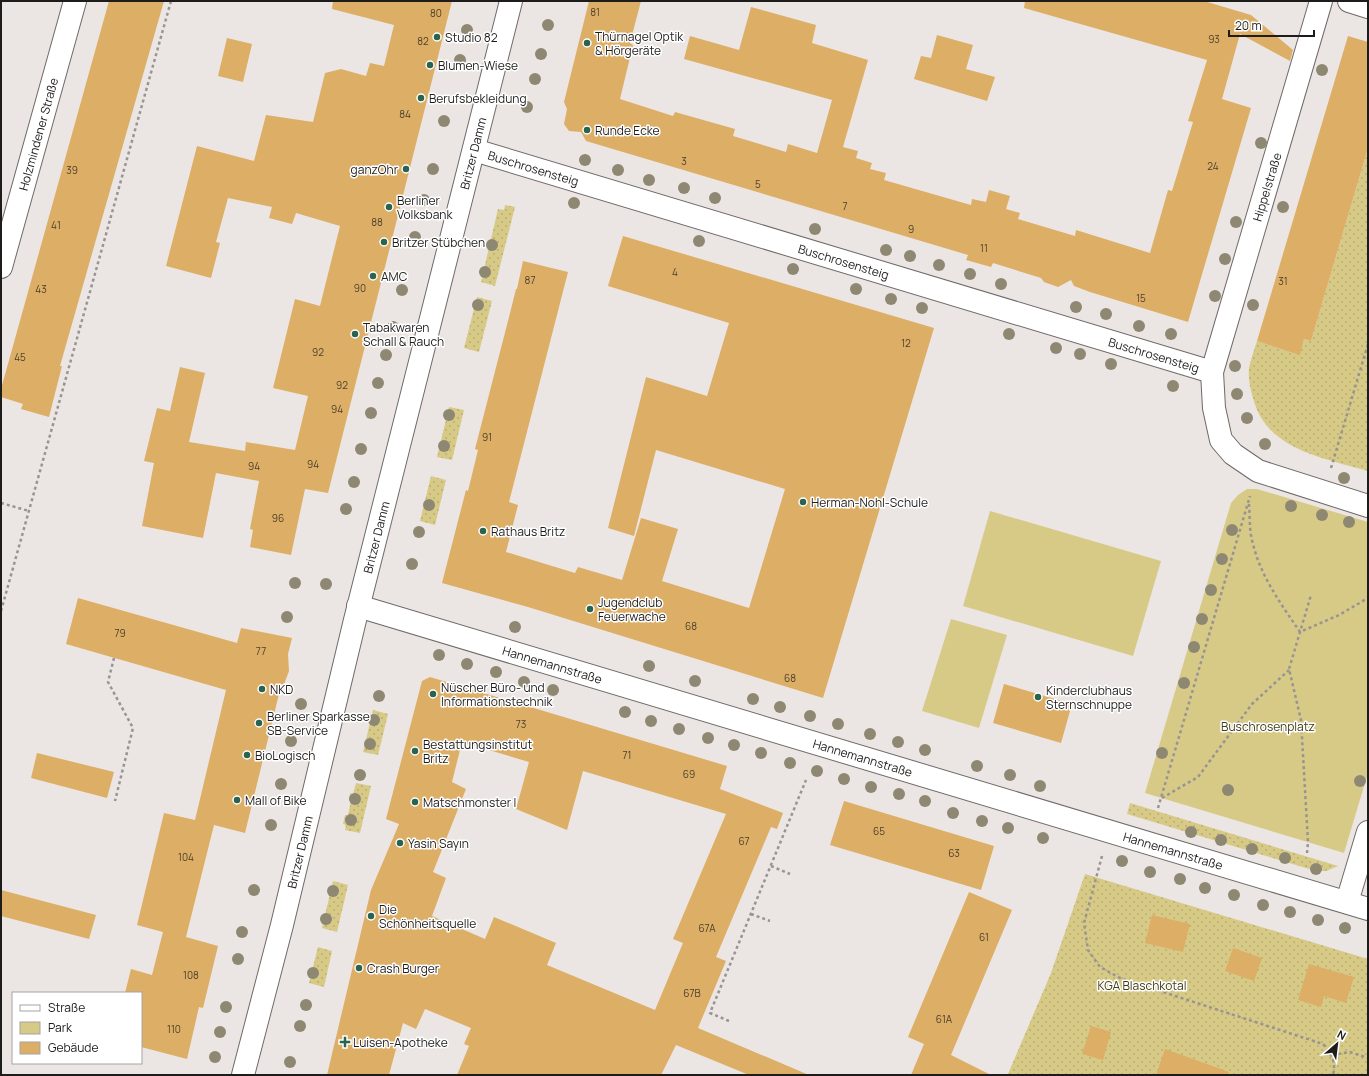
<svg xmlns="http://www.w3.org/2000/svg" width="1369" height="1076" font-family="Manrope,sans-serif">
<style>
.grass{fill:url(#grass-dots)}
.park{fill:#d7ca86}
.building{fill:#ddae65;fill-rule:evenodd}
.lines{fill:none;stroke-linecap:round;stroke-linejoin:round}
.street-casing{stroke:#6f6a68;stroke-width:24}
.secondary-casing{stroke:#6f6a68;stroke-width:24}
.path{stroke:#989492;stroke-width:2.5;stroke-dasharray:3 3;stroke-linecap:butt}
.street{stroke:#fff;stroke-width:22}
.secondary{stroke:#fff;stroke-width:22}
.tree{fill:#8e8873}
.poi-dot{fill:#29644e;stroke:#fff;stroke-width:1.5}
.labels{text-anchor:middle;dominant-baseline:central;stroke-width:3;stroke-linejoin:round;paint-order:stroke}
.number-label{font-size:10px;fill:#4e402e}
.poi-label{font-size:12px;fill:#1e1c1b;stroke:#fff;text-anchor:start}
.street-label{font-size:12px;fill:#1e1c1b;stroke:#fff}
.park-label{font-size:12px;fill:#423c17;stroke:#fff}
</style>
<defs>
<pattern id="grass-dots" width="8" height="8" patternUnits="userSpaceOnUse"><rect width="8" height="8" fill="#d7ca86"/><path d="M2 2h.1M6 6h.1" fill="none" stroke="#b8ad73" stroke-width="1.8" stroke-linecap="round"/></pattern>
</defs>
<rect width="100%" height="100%" fill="#ebe6e3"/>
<g class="grass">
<path d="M1368 148V471C1324 458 1266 450 1253 398 1250 389 1248 377 1249 368 1251 359 1254 350 1257 341L1299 354 1304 339 1311 341Z"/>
<path d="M505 205 515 207 495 286 481 282 498 209 504 210Z"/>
<path d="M477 297 492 301 479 352 464 348Z"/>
<path d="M449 407 464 410 452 460 437 457Z"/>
<path d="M431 476 446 480 435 525 420 521Z"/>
<path d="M373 710 388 714 378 755 363 752Z"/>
<path d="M356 783 371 786 360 833 345 830 346 825 343 824 345 815H348L351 801 349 800 350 793 353 794Z"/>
<path d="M1130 803 1338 866 1326 871H1316L1127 814Z"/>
<path d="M1085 874 1368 959V1075L1008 1074 1051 973Z"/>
<path d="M333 881 348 885 337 932 322 928Z"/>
<path d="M318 947 332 951 324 987 309 983Z"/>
</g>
<g class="park">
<path d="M1247 489H1257L1368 522V773L1344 853 1145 793 1231 503 1238 495Z"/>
<path d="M990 511 1161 561 1133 656 963 606Z"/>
<path d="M951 619 1007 635 979 728 922 711Z"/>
</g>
<g class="building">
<path d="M109 1H164L60 366H62L49 417 21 409 23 404 1 397V389Z"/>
<path d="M333 1H452L328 493 305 489 291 555 250 547 253 530 250 529 259 481 216 473 203 538 142 526 154 463 144 461 157 408 170 411 180 367 205 373 189 442 245 451 246 442 295 450 308 396 273 388 295 299 320 306 340 226 296 213 292 224 269 218 272 207 228 198 216 242 220 243 211 278 166 266 197 146 254 161 266 115 313 122 325 73 341 69 366 76 370 63 384 66 394 25 332 9Z"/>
<path d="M589 1H641L630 43 633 45 620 99 673 116 675 112 735 129 733 136 786 152 788 144 817 153 832 100 684 59 690 36 739 50 751 7 816 25 812 43 868 60 843 147 858 151 856 158 872 163 870 169 886 173 884 180 971 205 972 199 986 202 989 190 1010 196 1006 209 1020 213 1018 219 1075 236 1076 230 1150 253 1168 190 1172 191 1193 122 1188 121 1207 60 1024 8 1025 1H1204L1251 15 1293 50 1290 61 1240 34 1222 99 1251 108 1188 322 1090 292 1074 286 1071 280 1058 287 1044 282 1041 278 993 263 991 267 966 260 968 255 586 141 581 132 569 131 564 124 567 109 564 102Z"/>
<path d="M937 35 973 45 966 69 995 77 987 101 914 79 921 56 931 58Z"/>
<path d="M1348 36 1368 42V148L1311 341 1304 339 1300 355 1257 341Z"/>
<path d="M227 38 252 44 243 82 218 76Z"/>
<path d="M623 236 934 328 823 698 528 607 442 583 466 490 468 491 478 450 475 449 509 317 516 289H517L523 261 568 272 509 502 518 505 506 552 575 573 578 567 622 580 641 518 678 529 662 581 749 608 785 489 656 450 634 536 608 528 646 377 707 396 729 323 608 286Z"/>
<path d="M78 598 237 643 241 628 292 638 288 654 289 671 283 687 279 694 245 833 214 825 186 937 218 946 203 1008 199 1007 187 1059 141 1047V993H125L131 969 152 975 163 932 137 925 164 813 195 820 226 690 66 644Z"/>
<path d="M430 677 727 766 720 789 783 813 777 829 771 827 716 957 726 961 698 1028 809 1075H749L676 1045 661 1075H457L469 1046 464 1044 471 1028 425 1009 416 1029 403 1023 389 1075H327L371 890 399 824 386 819 422 681ZM462 742 529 762 516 809 567 830 583 771 726 814 673 939 683 943 655 1010 547 965 556 943 494 917 485 939 432 916 446 878 433 872 466 789 452 782Z"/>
<path d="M1004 684 1072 704 1061 743 993 723Z"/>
<path d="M37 753 114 772 107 798 31 778Z"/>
<path d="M844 801 994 846 981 890 830 845Z"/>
<path d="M1 890 96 915 89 939 1 916Z"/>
<path d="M969 892 1012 910 951 1055 991 1075H911L924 1044 908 1037Z"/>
<path d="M1152 915 1190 924 1183 952 1145 943Z"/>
<path d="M1233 948 1262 958 1254 981 1225 971Z"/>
<path d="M1309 964 1354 977 1346 1003 1324 996 1321 1007 1298 1000Z"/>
<path d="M1091 1026 1111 1032 1103 1060 1082 1054Z"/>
<path d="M1165 1049 1229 1072 1228 1075H1156Z"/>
</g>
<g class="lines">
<g class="street-casing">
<g id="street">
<path d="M1321 1 1212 372 1214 408 1221 440 1233 454 1258 471 1368 506"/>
<path d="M1349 1 1368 7"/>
<path id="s1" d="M474 150 1212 372"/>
<path id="s2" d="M1 267 75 1"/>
<path id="s3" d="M358 606 1368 909"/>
<path d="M1347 902 1368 832"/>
</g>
</g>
<g class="secondary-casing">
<g id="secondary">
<path id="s4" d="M243 1075 282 925 355 620 511 1"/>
</g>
</g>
<g class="path">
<path d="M1331 468 1368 344"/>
<path d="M1 503 29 511"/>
<path d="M1249 504C1250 517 1249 531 1253 544 1261 577 1281 604 1300 632L1339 615 1368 598"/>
<path d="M1 611 171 1"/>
<path d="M114 658 108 682 133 728 115 801"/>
<path d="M1162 798 1198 777 1252 704 1289 670"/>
<path d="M1158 808 1250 496"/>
<path d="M1307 853 1308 842 1301 720 1289 669 1311 595"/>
<path d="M1102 856 1084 923 1088 950 1100 967 1120 978 1323 1044C1332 1054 1336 1062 1333 1075"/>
<path d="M771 866 790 874"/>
<path d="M751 914 770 921"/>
<path d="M729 1021 710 1013 806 780"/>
<path d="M1332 1055 1350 1052 1368 1058"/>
</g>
<use href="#street" class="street"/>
<use href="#secondary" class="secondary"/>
</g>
<g class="tree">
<circle cx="548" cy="25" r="6"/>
<circle cx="467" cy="30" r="6"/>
<circle cx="541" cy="54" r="6"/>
<circle cx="460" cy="60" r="6"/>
<circle cx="1322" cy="70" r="6"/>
<circle cx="535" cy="79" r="6"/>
<circle cx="527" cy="107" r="6"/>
<circle cx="444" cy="121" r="6"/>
<circle cx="1261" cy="143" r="6"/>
<circle cx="585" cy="160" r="6"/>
<circle cx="433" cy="169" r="6"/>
<circle cx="618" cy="170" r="6"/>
<circle cx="649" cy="180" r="6"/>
<circle cx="684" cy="188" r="6"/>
<circle cx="715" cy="198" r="6"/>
<circle cx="424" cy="200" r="6"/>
<circle cx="574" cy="203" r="6"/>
<circle cx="1283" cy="207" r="6"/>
<circle cx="1236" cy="222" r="6"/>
<circle cx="815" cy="229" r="6"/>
<circle cx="415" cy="237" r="6"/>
<circle cx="699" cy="241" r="6"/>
<circle cx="492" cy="245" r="6"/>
<circle cx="886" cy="250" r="6"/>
<circle cx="910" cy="256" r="6"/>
<circle cx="1225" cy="259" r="6"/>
<circle cx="939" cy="265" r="6"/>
<circle cx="793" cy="269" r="6"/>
<circle cx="485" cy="272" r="6"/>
<circle cx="970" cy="274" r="6"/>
<circle cx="1001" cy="284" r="6"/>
<circle cx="856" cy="289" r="6"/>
<circle cx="402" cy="290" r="6"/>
<circle cx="1215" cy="296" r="6"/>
<circle cx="891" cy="299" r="6"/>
<circle cx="478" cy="305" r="6"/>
<circle cx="1253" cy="305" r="6"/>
<circle cx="1076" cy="307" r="6"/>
<circle cx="922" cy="308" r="6"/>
<circle cx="1106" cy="314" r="6"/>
<circle cx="1139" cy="326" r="6"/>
<circle cx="393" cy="327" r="6"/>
<circle cx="1009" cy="334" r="6"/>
<circle cx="1171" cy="334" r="6"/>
<circle cx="1056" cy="348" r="6"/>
<circle cx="1080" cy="354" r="6"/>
<circle cx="386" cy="355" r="6"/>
<circle cx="1111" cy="364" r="6"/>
<circle cx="1235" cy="366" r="6"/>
<circle cx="378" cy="383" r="6"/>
<circle cx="1173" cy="386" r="6"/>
<circle cx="1237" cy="394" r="6"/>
<circle cx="371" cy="413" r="6"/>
<circle cx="449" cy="415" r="6"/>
<circle cx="1247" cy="418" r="6"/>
<circle cx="1265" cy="444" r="6"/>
<circle cx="444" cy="446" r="6"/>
<circle cx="361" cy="449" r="6"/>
<circle cx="1344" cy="478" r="6"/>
<circle cx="354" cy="482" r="6"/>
<circle cx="429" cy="505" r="6"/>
<circle cx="1291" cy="506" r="6"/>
<circle cx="346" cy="509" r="6"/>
<circle cx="1322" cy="515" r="6"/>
<circle cx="1349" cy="522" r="6"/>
<circle cx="1232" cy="530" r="6"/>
<circle cx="419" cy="532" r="6"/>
<circle cx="1222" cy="559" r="6"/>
<circle cx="412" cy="564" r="6"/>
<circle cx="295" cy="583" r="6"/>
<circle cx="326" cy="584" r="6"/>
<circle cx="1211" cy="590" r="6"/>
<circle cx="287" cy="617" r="6"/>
<circle cx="1202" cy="619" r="6"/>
<circle cx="515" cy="627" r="6"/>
<circle cx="1194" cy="647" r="6"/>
<circle cx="439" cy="655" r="6"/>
<circle cx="467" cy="664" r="6"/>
<circle cx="649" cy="666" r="6"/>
<circle cx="496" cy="672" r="6"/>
<circle cx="695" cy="681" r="6"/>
<circle cx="524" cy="682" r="6"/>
<circle cx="1184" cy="683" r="6"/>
<circle cx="553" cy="690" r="6"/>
<circle cx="379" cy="696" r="6"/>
<circle cx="753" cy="699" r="6"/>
<circle cx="301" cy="704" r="6"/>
<circle cx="780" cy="707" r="6"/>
<circle cx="625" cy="712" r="6"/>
<circle cx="810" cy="716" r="6"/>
<circle cx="374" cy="720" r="6"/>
<circle cx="651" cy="721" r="6"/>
<circle cx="838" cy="724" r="6"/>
<circle cx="679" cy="729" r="6"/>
<circle cx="870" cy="734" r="6"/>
<circle cx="708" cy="738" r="6"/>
<circle cx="291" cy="741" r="6"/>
<circle cx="898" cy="742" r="6"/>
<circle cx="370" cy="744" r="6"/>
<circle cx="734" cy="745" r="6"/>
<circle cx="925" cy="750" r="6"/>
<circle cx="761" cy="753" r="6"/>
<circle cx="1162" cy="753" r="6"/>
<circle cx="790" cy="763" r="6"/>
<circle cx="977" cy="766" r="6"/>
<circle cx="817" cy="771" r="6"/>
<circle cx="360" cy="775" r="6"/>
<circle cx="1010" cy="775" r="6"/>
<circle cx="844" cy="779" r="6"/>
<circle cx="1360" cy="781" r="6"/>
<circle cx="281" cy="784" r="6"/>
<circle cx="1040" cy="786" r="6"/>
<circle cx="871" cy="787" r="6"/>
<circle cx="1228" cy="790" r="6"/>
<circle cx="899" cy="794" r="6"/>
<circle cx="355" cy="799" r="6"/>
<circle cx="925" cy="801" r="6"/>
<circle cx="953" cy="813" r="6"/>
<circle cx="351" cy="820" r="6"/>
<circle cx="982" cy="821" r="6"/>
<circle cx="271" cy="825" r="6"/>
<circle cx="1008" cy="828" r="6"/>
<circle cx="1191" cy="832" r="6"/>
<circle cx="1043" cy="838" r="6"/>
<circle cx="1221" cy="840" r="6"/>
<circle cx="1252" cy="849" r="6"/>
<circle cx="1285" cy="858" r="6"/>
<circle cx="1122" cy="861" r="6"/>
<circle cx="1316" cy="869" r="6"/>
<circle cx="1150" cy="872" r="6"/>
<circle cx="1180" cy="879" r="6"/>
<circle cx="1205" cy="888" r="6"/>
<circle cx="254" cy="890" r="6"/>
<circle cx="333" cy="891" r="6"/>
<circle cx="1234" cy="895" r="6"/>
<circle cx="1263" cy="905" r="6"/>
<circle cx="1290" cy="912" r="6"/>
<circle cx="326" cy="919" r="6"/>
<circle cx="1318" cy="920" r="6"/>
<circle cx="1345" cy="928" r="6"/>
<circle cx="242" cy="932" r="6"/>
<circle cx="238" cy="959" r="6"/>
<circle cx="313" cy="973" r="6"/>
<circle cx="306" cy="1005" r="6"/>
<circle cx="226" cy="1007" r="6"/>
<circle cx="300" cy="1026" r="6"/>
<circle cx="220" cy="1032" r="6"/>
<circle cx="215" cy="1057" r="6"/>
<circle cx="290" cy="1062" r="6"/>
</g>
<g class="poi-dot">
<circle cx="437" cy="37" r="4"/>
<circle cx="587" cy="43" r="4"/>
<circle cx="430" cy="65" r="4"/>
<circle cx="421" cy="98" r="4"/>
<circle cx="587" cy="130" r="4"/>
<circle cx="406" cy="169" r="4"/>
<circle cx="389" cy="207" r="4"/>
<circle cx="384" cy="242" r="4"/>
<circle cx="373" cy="276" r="4"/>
<circle cx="355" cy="334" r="4"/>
<circle cx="803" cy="502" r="4"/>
<circle cx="483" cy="531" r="4"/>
<circle cx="590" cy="609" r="4"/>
<circle cx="262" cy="689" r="4"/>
<circle cx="433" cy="694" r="4"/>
<circle cx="1038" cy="697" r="4"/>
<circle cx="259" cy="723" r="4"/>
<circle cx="415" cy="751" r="4"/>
<circle cx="247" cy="755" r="4"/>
<circle cx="237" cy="800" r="4"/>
<circle cx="415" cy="802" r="4"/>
<circle cx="400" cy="843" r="4"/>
<circle cx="371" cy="916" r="4"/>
<circle cx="359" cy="968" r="4"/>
<path d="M343 1036h4v4h4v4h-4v4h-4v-4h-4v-4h4z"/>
</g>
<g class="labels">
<g class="number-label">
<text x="595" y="12">81</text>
<text x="436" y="13">80</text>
<text x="1214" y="39">93</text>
<text x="423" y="41">82</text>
<text x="405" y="114">84</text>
<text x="684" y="161">3</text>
<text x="1213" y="166">24</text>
<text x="72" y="170">39</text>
<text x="758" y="184">5</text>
<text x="845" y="206">7</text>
<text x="377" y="222">88</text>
<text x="56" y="225">41</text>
<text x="911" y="229">9</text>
<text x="984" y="248">11</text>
<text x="675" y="272">4</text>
<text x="530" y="280">87</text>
<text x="1283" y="281">31</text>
<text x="360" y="288">90</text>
<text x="41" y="289">43</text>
<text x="1141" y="298">15</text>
<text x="906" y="343">12</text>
<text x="318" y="352">92</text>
<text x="20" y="357">45</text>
<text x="342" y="385">92</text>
<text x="337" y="409">94</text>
<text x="487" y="437">91</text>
<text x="313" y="464">94</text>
<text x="254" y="466">94</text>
<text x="278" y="518">96</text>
<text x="691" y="626">68</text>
<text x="120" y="633">79</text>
<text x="261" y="651">77</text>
<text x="790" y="678">68</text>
<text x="521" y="724">73</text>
<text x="627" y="755">71</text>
<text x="689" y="774">69</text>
<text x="879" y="831">65</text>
<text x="744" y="841">67</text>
<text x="954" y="853">63</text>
<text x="186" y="857">104</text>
<text x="707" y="928">67A</text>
<text x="984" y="937">61</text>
<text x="191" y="975">108</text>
<text x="692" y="993">67B</text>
<text x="944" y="1019">61A</text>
<text x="174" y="1029">110</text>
</g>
<g class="poi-label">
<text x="595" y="36">Thürnagel Optik<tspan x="595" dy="14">&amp; Hörgeräte</tspan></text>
<text x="445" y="37">Studio 82</text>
<text x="438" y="65">Blumen-Wiese</text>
<text x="429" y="98">Berufsbekleidung</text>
<text x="595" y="130">Runde Ecke</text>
<text x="398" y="169" text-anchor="end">ganzOhr</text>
<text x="397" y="200">Berliner<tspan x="397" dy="14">Volksbank</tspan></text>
<text x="392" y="242">Britzer Stübchen</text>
<text x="381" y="276">AMC</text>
<text x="363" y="327">Tabakwaren<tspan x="363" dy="14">Schall &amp; Rauch</tspan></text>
<text x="811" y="502">Herman-Nohl-Schule</text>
<text x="491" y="531">Rathaus Britz</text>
<text x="598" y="602">Jugendclub<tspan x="598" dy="14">Feuerwache</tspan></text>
<text x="441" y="687">Nüscher Büro- und<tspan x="441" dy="14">Informationstechnik</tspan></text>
<text x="270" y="689">NKD</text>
<text x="1046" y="690">Kinderclubhaus<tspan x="1046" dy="14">Sternschnuppe</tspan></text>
<text x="267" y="716">Berliner Sparkasse<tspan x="267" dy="14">SB-Service</tspan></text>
<text x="423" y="744">Bestattungsinstitut<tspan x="423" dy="14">Britz</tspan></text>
<text x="255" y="755">BioLogisch</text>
<text x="245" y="800">Mall of Bike</text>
<text x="423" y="802">Matschmonster I</text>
<text x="408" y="843">Yasin Sayın</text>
<text x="379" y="909">Die<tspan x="379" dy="14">Schönheitsquelle</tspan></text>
<text x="367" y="968">Crash Burger</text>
<text x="353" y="1042">Luisen-Apotheke</text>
</g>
<g class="street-label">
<text stroke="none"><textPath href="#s2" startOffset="138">Holzmindener Straße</textPath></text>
<text stroke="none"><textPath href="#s4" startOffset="950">Britzer Damm</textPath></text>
<text stroke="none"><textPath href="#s1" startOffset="62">Buschrosensteig</textPath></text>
<text transform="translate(1267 187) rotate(-73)">Hippelstraße</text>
<text stroke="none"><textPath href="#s1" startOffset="386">Buschrosensteig</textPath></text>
<text stroke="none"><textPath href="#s1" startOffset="710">Buschrosensteig</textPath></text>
<text stroke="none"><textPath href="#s4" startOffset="554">Britzer Damm</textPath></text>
<text stroke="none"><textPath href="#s3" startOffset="203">Hannemannstraße</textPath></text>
<text stroke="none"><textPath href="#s3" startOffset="527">Hannemannstraße</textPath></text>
<text stroke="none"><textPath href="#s3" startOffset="851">Hannemannstraße</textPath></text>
<text stroke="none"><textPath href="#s4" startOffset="230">Britzer Damm</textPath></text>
</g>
<g class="park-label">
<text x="1268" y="726">Buschrosenplatz</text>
<text x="1142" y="985">KGA Blaschkotal</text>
</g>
</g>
<rect width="1369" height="1076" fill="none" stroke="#1e1c1b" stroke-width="4"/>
<rect x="12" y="992" width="130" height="72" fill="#ffffff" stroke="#a5a4a4"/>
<rect x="20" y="1005" width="20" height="6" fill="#ffffff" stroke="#a5a4a4"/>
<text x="48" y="1012" font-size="12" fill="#1e1c1b">Straße</text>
<rect x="20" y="1022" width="20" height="12" fill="#d7ca86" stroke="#a5a4a4"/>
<text x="48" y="1032" font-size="12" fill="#1e1c1b">Park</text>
<rect x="20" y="1042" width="20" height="12" fill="#ddae65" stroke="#a5a4a4"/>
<text x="48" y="1052" font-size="12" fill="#1e1c1b">Gebäude</text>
<g transform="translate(1337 1044) rotate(28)" stroke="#ffffff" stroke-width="3" paint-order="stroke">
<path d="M0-3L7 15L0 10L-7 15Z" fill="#1e1c1b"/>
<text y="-6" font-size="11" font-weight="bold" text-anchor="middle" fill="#1e1c1b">N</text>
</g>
<path d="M1229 30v6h85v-6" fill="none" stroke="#1e1c1b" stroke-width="2"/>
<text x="1235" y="30" font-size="12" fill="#1e1c1b" stroke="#ffffff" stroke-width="3" paint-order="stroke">20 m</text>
</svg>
